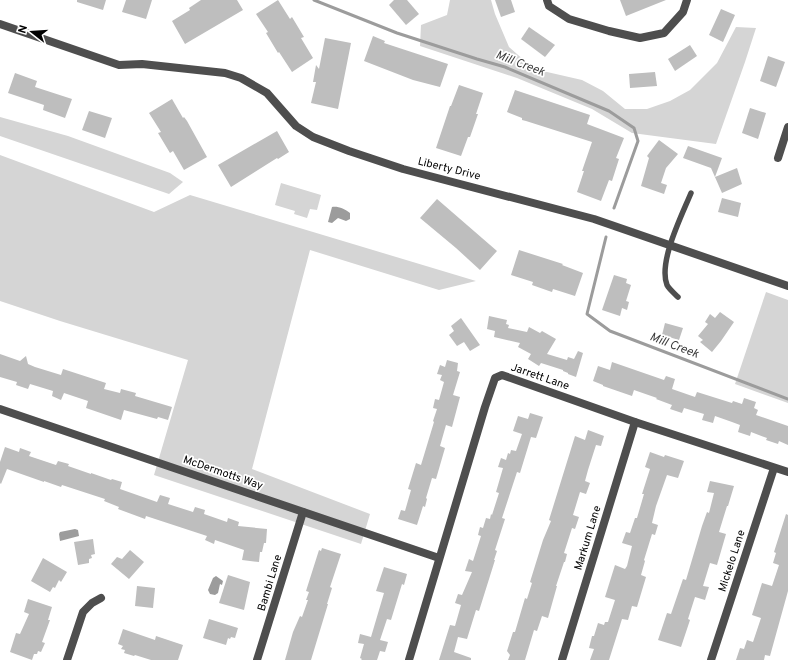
<svg xmlns="http://www.w3.org/2000/svg" width="788" height="660" font-family="Overpass,sans-serif">
<style>
.green{fill:#d5d5d5}
.water{fill:#9c9c9c}
.lines{fill:none;stroke-linecap:round;stroke-linejoin:round}
.stream{stroke:#9c9c9c;stroke-width:3}
.building{fill:#bebebe}
.service{stroke:#4e4e4e;stroke-width:5.5}
.minor{stroke:#4e4e4e;stroke-width:8}
.labels{text-anchor:middle;dominant-baseline:central;stroke-width:3.5;stroke-linejoin:round;paint-order:stroke}
.street-label{font-size:11px;fill:#000;stroke:#fff}
.water-label{font-size:12px;font-style:italic;fill:#3d3d3d;stroke:#fff}
</style>
<rect width="100%" height="100%" fill="#fff"/>
<g class="green">
<path d="M450 0H491L495 14 509 47 534 69 582 80 603 91 625 109H647L670 101 690 90 717 63 736 27 756 28 745 62 716 144 632 133 592 109 517 78 420 46 421 25 447 15Z"/>
<path d="M0 117 68 136 170 173 183 182 169 194 0 136Z"/>
<path d="M0 155 154 212 190 195 476 281 439 290 310 250 252 469 370 514 361 544 154 475 188 360 60 321 0 301Z"/>
<path d="M281 183 321 195 317 210 310 209 307 218 294 214 295 211 275 205Z"/>
<path d="M766 292 788 300V403L735 384Z"/>
</g>
<g class="water">
<path d="M332 207C338 206 345 209 350 213V219L346 221 338 218 332 223 328 222Z"/>
<path d="M75 529 78 530 79 536 60 541 59 534 60 532Z"/>
<path d="M216 576 223 581 222 585 220 584 218 593 215 595 210 594 208 590 213 578Z"/>
</g>
<g class="lines">
<g class="stream">
<path d="M314 0 397 33 477 59 505 67 609 111 634 128 638 141 614 208"/>
<path d="M606 237 587 314 610 331 788 399"/>
</g>
</g>
<g class="building">
<path d="M77 0H106L103 10 77 2Z"/>
<path d="M126 0H152L146 19 122 12Z"/>
<path d="M201 0H237L243 10 185 44 172 21 190 10 189 8Z"/>
<path d="M278 0 290 19 292 17 304 37 301 38 313 58 292 72 279 52 278 53 266 33 268 32 256 14Z"/>
<path d="M394 0H407L419 14 406 25 389 5Z"/>
<path d="M495 0H511L515 12 501 17Z"/>
<path d="M620 0H666L626 16Z"/>
<path d="M721 9 735 15 723 42 709 35Z"/>
<path d="M529 27 555 45 545 57 521 39Z"/>
<path d="M373 36 385 41 384 43 448 64 440 87 413 80 364 61Z"/>
<path d="M325 38 351 43 338 109 311 103 316 82H313L316 65 319 69Z"/>
<path d="M690 45 697 56 675 71 668 59Z"/>
<path d="M768 56 785 62 776 87 760 81Z"/>
<path d="M655 72 657 86 630 88 629 74Z"/>
<path d="M15 73 37 81 35 87 72 99 65 118 43 110 44 105 8 93Z"/>
<path d="M459 85 483 93 476 114H478L470 137H468L461 156 436 148 450 106H451Z"/>
<path d="M515 90 590 115 587 124 624 138 616 158 619 159 612 181 609 180 601 201 577 192 584 171H582L592 142 526 121 522 120V118L507 112Z"/>
<path d="M172 99 183 118 184 117 187 121 207 157 184 170 173 151 170 153 158 133 161 132 149 113Z"/>
<path d="M750 108 766 113 758 139 742 133Z"/>
<path d="M89 111 112 118 105 138 82 130Z"/>
<path d="M277 131 289 152 278 159 277 158 231 187 218 165Z"/>
<path d="M659 140 678 154 666 168 661 183 667 185 664 194 641 186 649 158 647 156Z"/>
<path d="M688 146 722 158 715 177 737 168 742 184 722 193 711 168 683 158Z"/>
<path d="M722 198 741 203 738 217 718 212Z"/>
<path d="M437 199 497 251 480 270 456 248 420 218Z"/>
<path d="M519 250 563 264 562 265 583 273 575 296 553 289 552 292 549 291 532 285 533 282 511 275Z"/>
<path d="M614 275 627 279 626 283 631 285 626 301 629 302 627 310 622 308 620 316 602 310Z"/>
<path d="M720 312 734 322 721 341 712 352 700 342 703 340 698 336 708 324 705 322 710 314 715 318Z"/>
<path d="M489 316 507 320 506 324 509 325 508 328 527 332 529 327 540 333 542 331 556 339 547 354 567 360 568 357 574 359 578 351 583 353 576 377 568 374V373L563 371V370L541 363 539 366 528 359 531 354 518 347 520 343 494 337 495 331 487 329Z"/>
<path d="M461 318 480 345 470 351 464 342 457 346 449 335 454 331 451 326Z"/>
<path d="M665 323 683 328 679 340 662 335Z"/>
<path d="M0 354 20 361 26 356 28 364 35 367 61 375 63 369 106 383 104 389 120 393 121 389 136 393 135 396 172 407 168 420 158 417 157 419 124 410 121 420 86 408 88 401 64 393 61 400 52 396 53 391 30 384 28 389 16 385 17 382 0 377Z"/>
<path d="M447 360 458 363 457 371 460 372 453 395 460 397 452 427 446 425 440 446 445 448 436 479 432 478 426 498 427 499 425 507 423 506 417 525 398 519 401 510 405 511 411 490 408 489 416 463 421 465 434 422 433 421 437 409 433 408 435 399 439 400 444 382 440 380 442 375 437 374 440 365 445 367Z"/>
<path d="M612 362 664 380 666 376 675 379 672 389 695 397 697 392 732 403 733 401 742 404 744 398 756 402 754 408 758 410 756 415 788 426V445L779 441 778 444 766 440 767 438 751 432 750 436 738 432 740 425 732 422 715 416 713 423 702 420 704 414 684 408 682 413 670 409 672 405 656 399 657 398 634 390 632 396 603 386V385L593 381 598 366 610 370Z"/>
<path d="M530 413 543 417 536 438 531 437 520 473 517 472 502 518 505 519 495 550 497 551 494 560H495L479 611 476 610 467 639 458 637 454 652 471 658V660H439L450 625 455 626 461 605 455 603 458 594 462 595 472 572 465 571 469 559 473 561 481 536 478 535 480 527 483 528 486 518 490 519 491 514 492 515 499 493 496 492 503 468 498 467 501 458 506 460 508 453 510 454 511 450 516 451 522 434 513 431 518 416 528 419Z"/>
<path d="M588 430 604 436 601 446 596 445 588 470 585 481 590 483 586 494 580 492 573 515 579 517 575 529 572 528 564 553 567 554 565 562H564L556 586H557L548 618 542 616 537 631 534 630 525 660H508L510 655 507 651 513 632H515L525 598 527 599 532 583 530 582 543 540 551 521 549 520 575 436 585 440Z"/>
<path d="M5 447 19 452 20 448 31 452 29 456 56 465 58 461 69 464 68 466 91 474V473L111 480 112 479 122 482 120 489 157 502 160 495 170 498 168 504 193 512 195 507 205 510 204 514 227 522 228 518 239 522 238 526 267 529 266 543H264L262 552H260L259 562 242 560 244 550 215 540 214 544 205 540 207 536 146 516 145 519 118 509 119 507 104 501 105 499 62 485 61 487 44 481V482L7 469 1 484 0 483V462Z"/>
<path d="M650 452 664 457 665 455 684 461 678 478 667 475 656 506 652 523 658 525 655 535 652 534 644 560 645 561 641 575 646 577 637 607 632 606 628 620 622 619 609 660H590L594 649 589 648 592 636H594L598 623 604 625 605 622H608L615 600 605 597 615 565 625 569 627 566 632 546 622 543 626 532 630 533 635 518H637L644 494H642L650 469 645 467Z"/>
<path d="M710 481 734 486 728 506H727L719 532 726 534 717 565 710 563 703 586 709 587 705 600 695 597 688 619 690 620 681 647 658 640 667 613 671 614 683 579 686 580 702 526 707 512 709 513 714 493 707 492Z"/>
<path d="M786 514 788 515V591L770 656 765 655 764 660H736L740 648 744 649 747 640 753 642 761 618 752 615 762 583 772 586 779 565 773 563 776 553 774 552Z"/>
<path d="M93 539 95 554 91 555 92 558 89 559V563L78 565 74 542Z"/>
<path d="M322 548 341 554 330 587 332 588 327 604H328L311 660H285L293 632 300 616 302 617 308 600H306L309 592 306 591 319 550 321 551Z"/>
<path d="M130 550 144 562 129 579 111 564 117 557 122 559Z"/>
<path d="M43 558 67 572 61 582 59 580 55 588 53 587 50 592 31 581Z"/>
<path d="M384 567 407 574 404 585 402 584 391 620 387 619 380 640 388 642 385 652 380 651 377 660H361L362 659 360 658 364 644 358 643 360 634 371 637 384 593 376 591Z"/>
<path d="M228 575 250 582 244 610 219 603Z"/>
<path d="M137 586 155 588 153 608 135 606Z"/>
<path d="M28 599 52 607 48 620H50L42 642 45 643 41 652 38 651 37 654H34L32 660 10 652 16 633 20 634 29 614 24 612Z"/>
<path d="M209 619 238 628 235 638 231 637 230 639 228 638 226 645 203 638Z"/>
<path d="M123 629 155 640 156 636 183 645 178 660H151L135 655 134 656 124 653 125 650 121 649 123 646 118 644Z"/>
</g>
<g class="lines">
<path class="service" d="M678 297C675 294 669 289 667 285 658 262 682 215 691 193"/>
<g class="minor">
<path d="M547 0 549 6 569 19 609 31 640 38 664 33 683 12 687 0"/>
<path d="M0 24 119 65 142 64 225 73 241 78 267 93 296 126 313 137 349 151 403 169 594 219 788 286"/>
<path d="M778 158 788 127"/>
<path d="M0 409 439 558"/>
<path d="M67 660 83 612 92 603 101 598"/>
<path d="M257 660 303 512"/>
<path d="M409 660 485 407 495 378 502 375 635 422 788 472"/>
<path d="M562 660 635 422"/>
<path d="M711 660 774 468"/>
</g>
</g>
<g class="labels">
<g class="street-label">
<text transform="translate(449 169) rotate(14)">Liberty Drive</text>
<text transform="translate(540 377) rotate(19)">Jarrett Lane</text>
<text transform="translate(223 473) rotate(19)">McDermotts Way</text>
<text transform="translate(588 538) rotate(-73)">Markum Lane</text>
<text transform="translate(732 561) rotate(-72)">Mickelo Lane</text>
<text transform="translate(270 583) rotate(-73)">Bambi Lane</text>
</g>
<g class="water-label">
<text transform="translate(520 64) rotate(21)">Mill Creek</text>
<text transform="translate(674 346) rotate(21)">Mill Creek</text>
</g>
</g>
<g transform="translate(32 32) rotate(287)" stroke="#ffffff" stroke-width="3" paint-order="stroke">
<path d="M0-3L7 15L0 10L-7 15Z" fill="#000000"/>
<text y="-6" font-size="11" font-weight="bold" text-anchor="middle" fill="#000000">N</text>
</g>
</svg>
